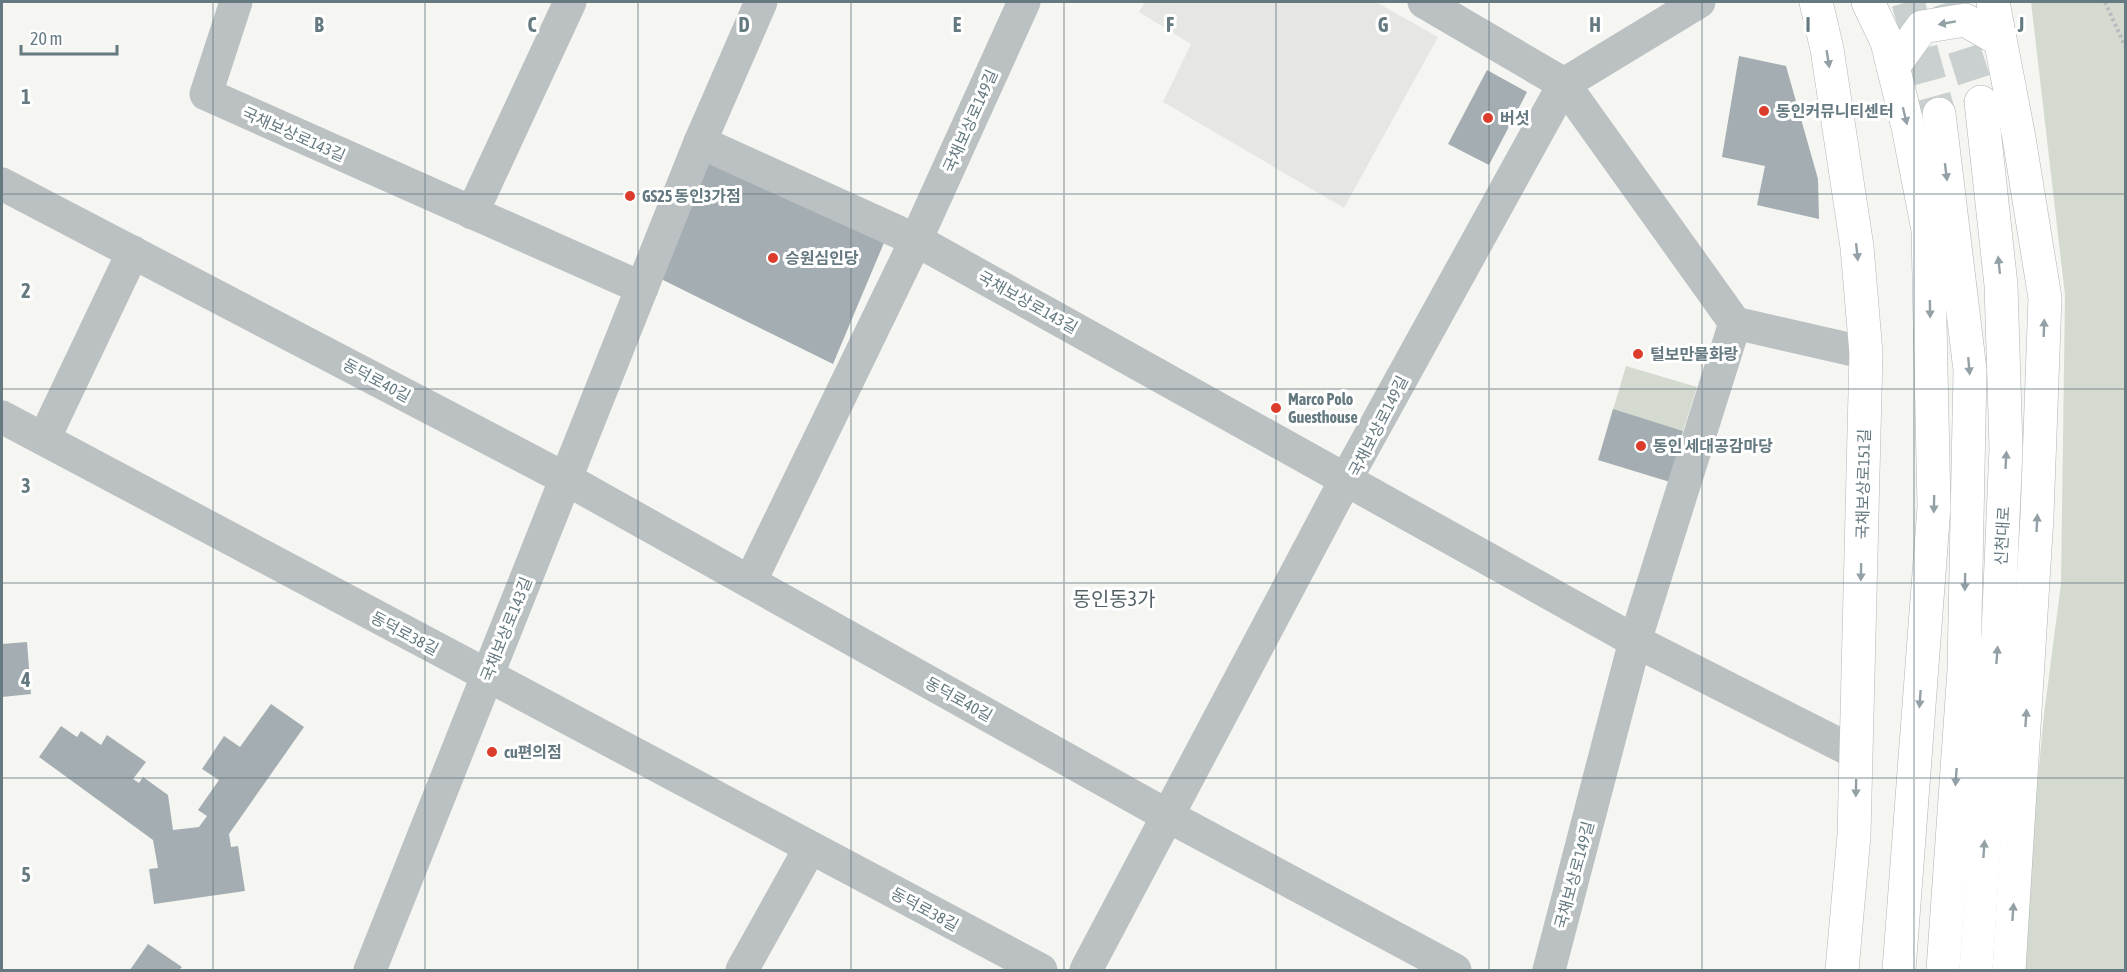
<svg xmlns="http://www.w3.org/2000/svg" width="2127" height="972" font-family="'Asap Condensed','Noto Sans KR',sans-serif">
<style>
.built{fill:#e6e6e5}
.green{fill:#d5dad1}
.building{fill:#a4aeb2}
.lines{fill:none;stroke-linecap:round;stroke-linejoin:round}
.highway-tunnel{stroke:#cad0cf;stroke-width:33;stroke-dasharray:33 16;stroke-linecap:butt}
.secondary-casing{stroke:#b0b7ba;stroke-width:34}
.highway-casing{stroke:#afb4b6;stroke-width:34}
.path{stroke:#b8bbbd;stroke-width:4;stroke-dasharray:3 3;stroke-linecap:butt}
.street{stroke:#bbc1c3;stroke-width:33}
.secondary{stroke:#fff;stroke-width:33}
.highway{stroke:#fff;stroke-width:33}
.oneway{fill:#93a1a7}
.grid{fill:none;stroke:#657981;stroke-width:1.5;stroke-opacity:0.55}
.poi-dot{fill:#dc3c2b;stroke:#fff;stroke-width:2}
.labels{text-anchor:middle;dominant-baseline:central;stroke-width:6;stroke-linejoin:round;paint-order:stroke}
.poi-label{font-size:16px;font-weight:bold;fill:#657981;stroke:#fff;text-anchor:start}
.street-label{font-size:16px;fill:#657981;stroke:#fff}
.quarter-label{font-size:20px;fill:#536167;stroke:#fff}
.grid-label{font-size:20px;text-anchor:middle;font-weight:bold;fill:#657981;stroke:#fff;stroke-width:6;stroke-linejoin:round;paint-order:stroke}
</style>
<rect width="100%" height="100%" fill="#f5f5f1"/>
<path class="built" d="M1145 2H1376L1438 37 1344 208 1163 102 1191 44 1139 12Z"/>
<g class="green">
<path d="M2031 2H2125V970H2020L2044 714 2061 584 2065 295Z"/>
<path d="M1626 366 1697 387 1683 431 1613 410Z"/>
</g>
<g class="building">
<path d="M1739 56 1786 66 1818 179 1819 219 1757 205 1765 166 1722 157Z"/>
<path d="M1487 70 1527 92 1489 165 1448 144Z"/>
<path d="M707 159 886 238 833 364 659 278Z"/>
<path d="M1613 409 1683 431 1670 482 1598 460Z"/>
<path d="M27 642 31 694 2 697V644Z"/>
<path d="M271 704 304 727 229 834 231 847 238 846 245 891 154 904 149 869 158 868 153 840 39 757 61 726 77 737 81 731 101 745 107 735 146 762 133 779 139 783 143 777 168 795 173 830 199 827 207 816 198 810 219 780 202 769 224 736 240 747Z"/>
<path d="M148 944 182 967 179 970H130Z"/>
</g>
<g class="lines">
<g class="highway-tunnel">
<path d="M1908 2 1939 114"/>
<path d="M1949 2 1981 102"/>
</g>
<g class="secondary-casing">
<path id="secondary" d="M1816 2 1827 49 1857 247 1866 353 1854 835 1842 970"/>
</g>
<g class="highway-casing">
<g id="highway">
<path d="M1868 2 1887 42 1908 127 1928 230 1934 507 1899 970"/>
<path d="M1993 2 2019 138 2045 298 2037 516 2009 970"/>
<path d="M1893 67 1922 27 1965 20 2000 40"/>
<path d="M1939 114 1970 370 1964 670 1943 970"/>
<path d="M1976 970 1998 633 2006 448 2001 285 1981 102"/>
</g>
</g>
<path class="path" d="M2105 2 2126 48"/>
<g class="street">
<path d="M236 2 206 94 642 288"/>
<path d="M1424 2 1564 84 1735 323 1866 353"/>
<path d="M700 142 916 240 1635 641 1856 753"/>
<path d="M2 184 566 479 1168 816 1455 970"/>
<path d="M472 213 570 2"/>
<path d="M2 417 1041 970"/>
<path d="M44 439 133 252"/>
<path d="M750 582 916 240 1024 2"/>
<path d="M370 970 700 142 761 2"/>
<path d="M742 970 810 848"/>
<path d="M1086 970 1346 479 1564 84 1699 2"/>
<path d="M1549 970 1635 641 1735 323"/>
</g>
<use href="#secondary" class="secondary"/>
<use href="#highway" class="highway"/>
</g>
<defs><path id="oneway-solid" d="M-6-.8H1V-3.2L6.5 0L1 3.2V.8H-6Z" transform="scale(1.5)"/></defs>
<g class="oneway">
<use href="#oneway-solid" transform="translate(1947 23) rotate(170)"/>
<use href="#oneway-solid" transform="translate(1828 59) rotate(81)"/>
<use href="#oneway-solid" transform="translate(1905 116) rotate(76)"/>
<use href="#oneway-solid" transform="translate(1946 172) rotate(83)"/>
<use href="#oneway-solid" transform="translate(1857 252) rotate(84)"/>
<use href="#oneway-solid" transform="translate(1999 265) rotate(-96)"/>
<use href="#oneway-solid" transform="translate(1930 309) rotate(89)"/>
<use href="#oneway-solid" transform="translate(2044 328) rotate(-88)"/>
<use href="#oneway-solid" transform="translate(1969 366) rotate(85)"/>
<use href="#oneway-solid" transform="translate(2006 460) rotate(-87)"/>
<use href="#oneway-solid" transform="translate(1934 504) rotate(91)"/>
<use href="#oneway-solid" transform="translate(2037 523) rotate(-87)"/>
<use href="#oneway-solid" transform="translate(1861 572) rotate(91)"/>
<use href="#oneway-solid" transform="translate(1965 582) rotate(91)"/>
<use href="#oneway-solid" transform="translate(1997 655) rotate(-86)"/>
<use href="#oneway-solid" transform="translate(1920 699) rotate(94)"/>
<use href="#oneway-solid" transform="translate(2026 718) rotate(-86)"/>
<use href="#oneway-solid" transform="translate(1956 777) rotate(94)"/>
<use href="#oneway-solid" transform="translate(1856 788) rotate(91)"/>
<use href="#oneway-solid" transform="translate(1984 849) rotate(-86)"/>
<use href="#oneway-solid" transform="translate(2013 912) rotate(-86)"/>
</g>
<path class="grid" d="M213 2V970M425 2V970M638 2V970M851 2V970M1064 2V970M1276 2V970M1489 2V970M1702 2V970M1914 2V970M2 194H2126M2 389H2126M2 583H2126M2 778H2126"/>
<g class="poi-dot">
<circle cx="1764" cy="111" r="6"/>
<circle cx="1488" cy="118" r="6"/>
<circle cx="630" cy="196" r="6"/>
<circle cx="773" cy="258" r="6"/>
<circle cx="1638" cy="354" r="6"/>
<circle cx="1276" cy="408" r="6"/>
<circle cx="1641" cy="446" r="6"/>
<circle cx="492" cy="752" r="6"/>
</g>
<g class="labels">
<g class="poi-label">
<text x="1776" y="111">동인커뮤니티센터</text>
<text x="1500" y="118">버섯</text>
<text x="642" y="196">GS25 동인3가점</text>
<text x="785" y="258">승원심인당</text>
<text x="1650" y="354">털보만물화랑</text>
<text x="1288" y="399">Marco Polo<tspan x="1288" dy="18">Guesthouse</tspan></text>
<text x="1653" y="446">동인 세대공감마당</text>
<text x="504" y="752">cu편의점</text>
</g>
<g class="street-label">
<text transform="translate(970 121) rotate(-66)">국채보상로149길</text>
<text transform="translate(294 134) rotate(24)">국채보상로143길</text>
<text transform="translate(1028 302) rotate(29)">국채보상로143길</text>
<text transform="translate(377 380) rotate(28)">동덕로40길</text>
<text transform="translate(1378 426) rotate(-63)">국채보상로149길</text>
<text transform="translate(1863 484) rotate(-89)">국채보상로151길</text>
<text transform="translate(2002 536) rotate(-87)">신천대로</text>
<text transform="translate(506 629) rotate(-68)">국채보상로143길</text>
<text transform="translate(405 633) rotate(28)">동덕로38길</text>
<text transform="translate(959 699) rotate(29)">동덕로40길</text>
<text transform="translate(1574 875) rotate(-75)">국채보상로149길</text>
<text transform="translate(925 909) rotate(28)">동덕로38길</text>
</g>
<g class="quarter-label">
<text x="1114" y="598">동인동3가</text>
</g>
</g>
<g class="grid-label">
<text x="319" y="32">B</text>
<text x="532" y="32">C</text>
<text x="744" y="32">D</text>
<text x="957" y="32">E</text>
<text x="1170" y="32">F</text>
<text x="1383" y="32">G</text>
<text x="1595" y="32">H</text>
<text x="1808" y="32">I</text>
<text x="2021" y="32">J</text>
<text x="26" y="104">1</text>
<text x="26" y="298">2</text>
<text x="26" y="493">3</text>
<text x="26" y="687">4</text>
<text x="26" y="882">5</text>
</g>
<rect width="2127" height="972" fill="none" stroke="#657981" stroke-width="6"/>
<path d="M21 45v9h96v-9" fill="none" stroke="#657981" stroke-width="3"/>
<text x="30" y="45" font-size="18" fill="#657981" stroke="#ffffff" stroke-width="4.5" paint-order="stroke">20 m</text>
</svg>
